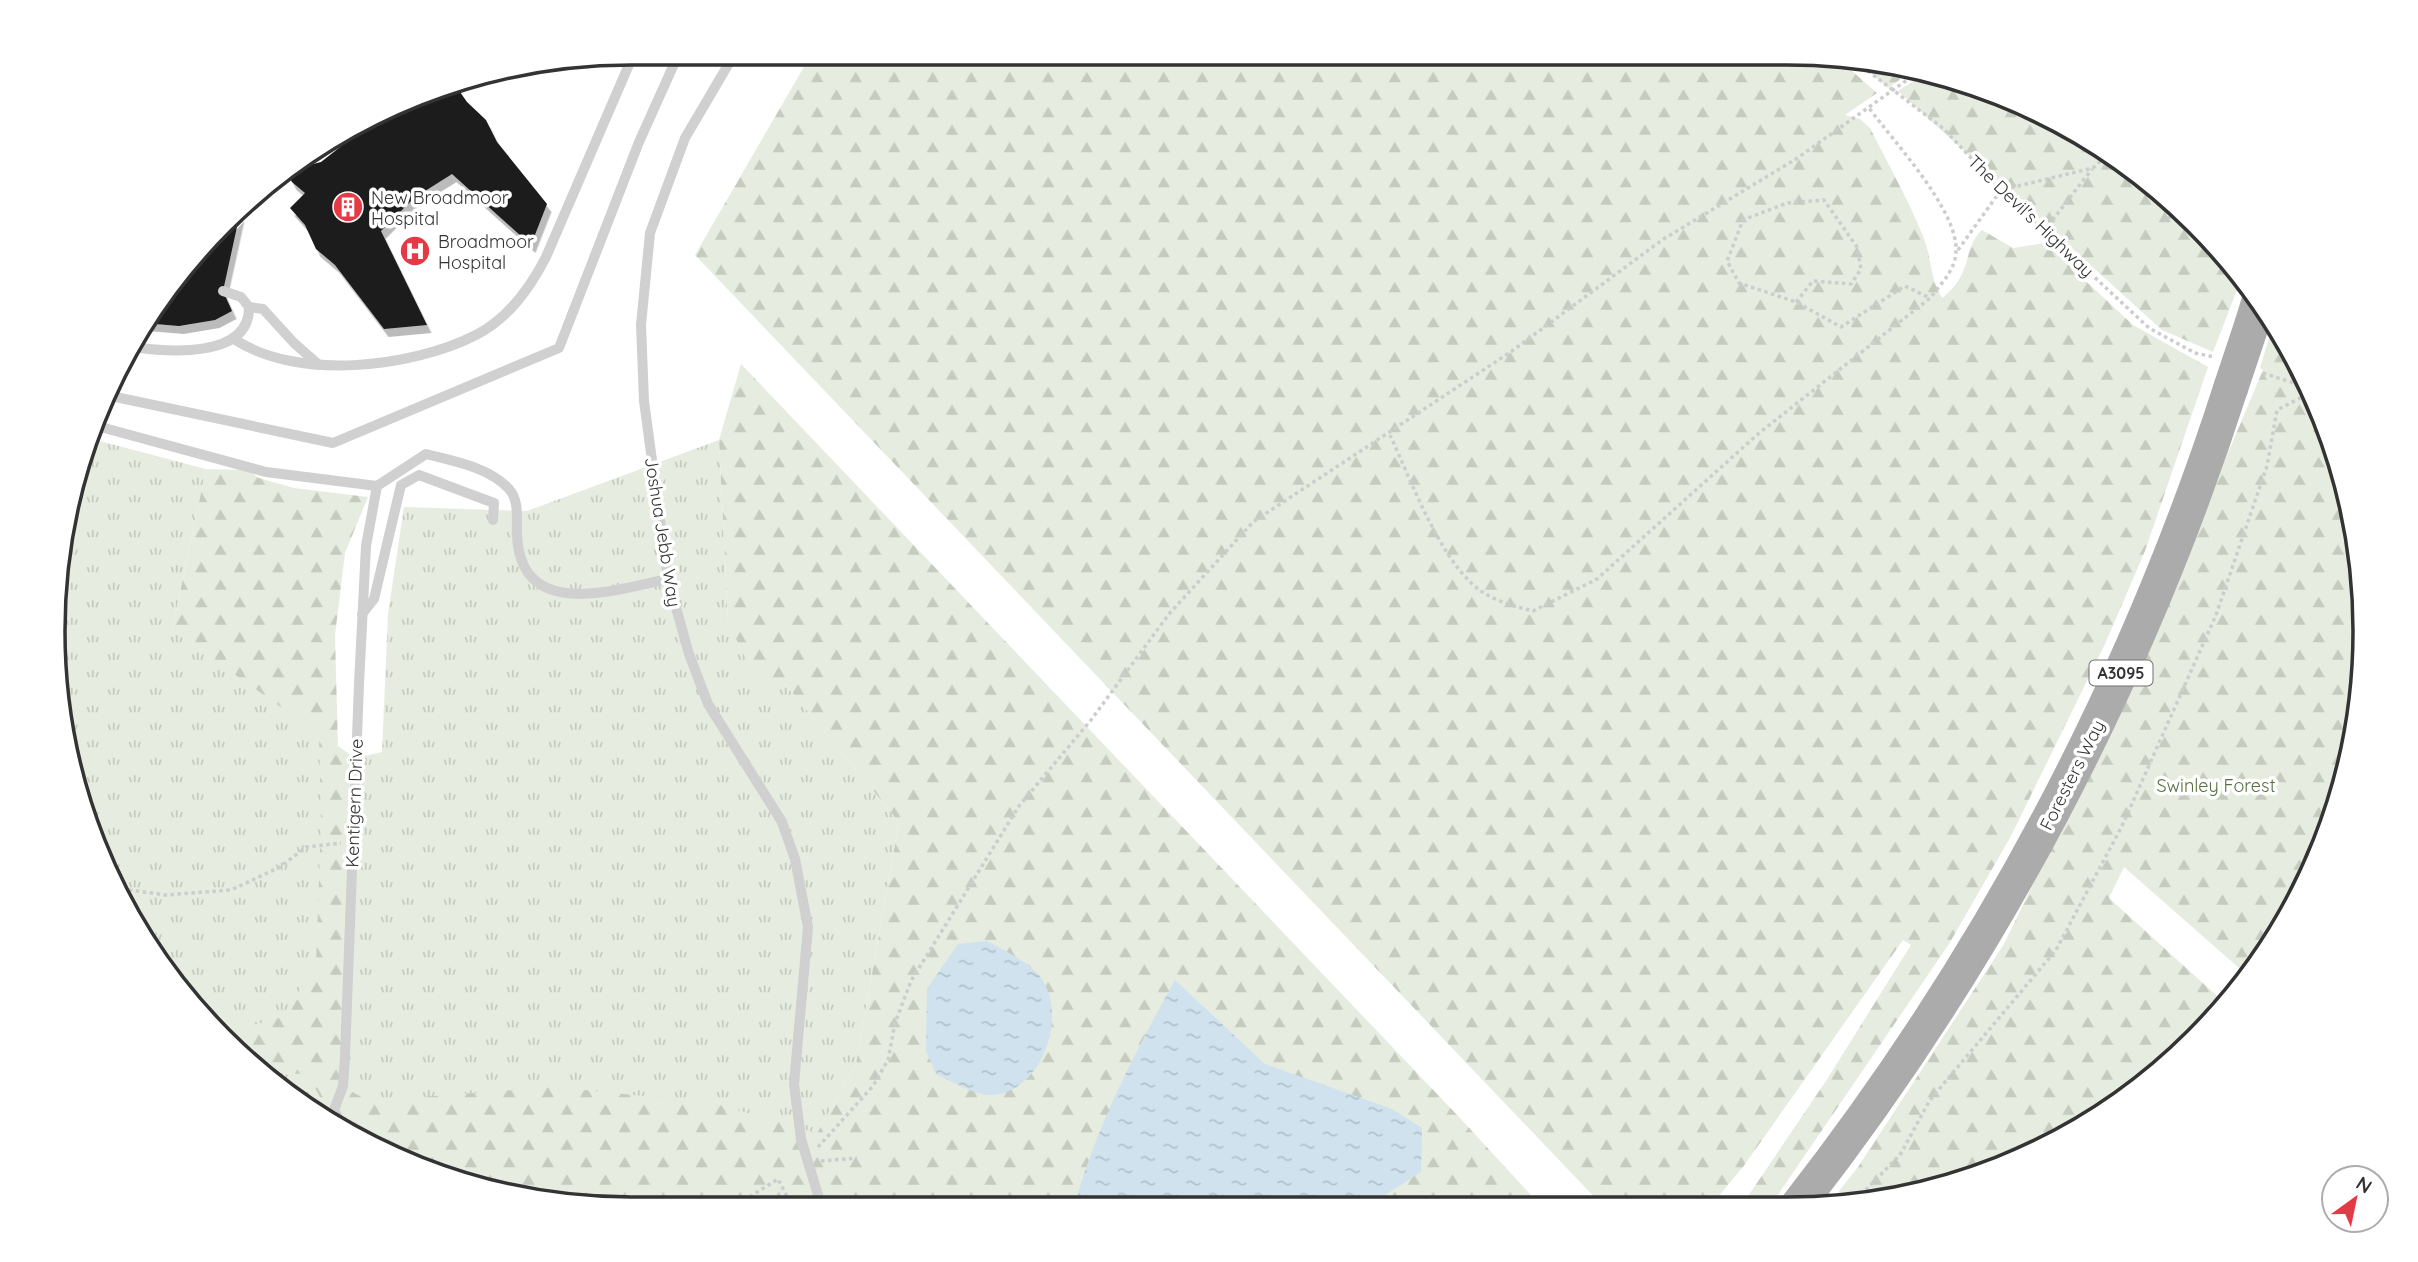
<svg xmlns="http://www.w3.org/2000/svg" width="2418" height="1262" font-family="Quicksand,sans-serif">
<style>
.grass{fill:url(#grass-tufts)}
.forest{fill:url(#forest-firs)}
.water{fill:url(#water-ripples)}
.building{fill:#1a1a1a;filter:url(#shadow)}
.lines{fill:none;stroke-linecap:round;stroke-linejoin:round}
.path{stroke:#cdcdcd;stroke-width:3.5;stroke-dasharray:3.5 3.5;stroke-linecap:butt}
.lane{stroke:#d0d0d0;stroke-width:10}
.primary{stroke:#ababab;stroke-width:35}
.primary-bridge{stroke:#ababab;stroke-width:35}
.labels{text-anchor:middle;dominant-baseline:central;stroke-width:7;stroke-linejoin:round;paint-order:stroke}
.shield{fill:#fff;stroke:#707070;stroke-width:2}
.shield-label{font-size:16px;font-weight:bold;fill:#333}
.poi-label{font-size:18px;fill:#333;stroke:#fff;text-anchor:start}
.street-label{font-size:18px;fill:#333;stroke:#fff}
.park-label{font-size:18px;fill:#56703f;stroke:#fff}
.rim{fill:none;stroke:#333;stroke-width:3.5}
</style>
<defs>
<pattern id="grass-tufts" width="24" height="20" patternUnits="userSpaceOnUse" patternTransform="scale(1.75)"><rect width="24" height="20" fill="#e6ecdf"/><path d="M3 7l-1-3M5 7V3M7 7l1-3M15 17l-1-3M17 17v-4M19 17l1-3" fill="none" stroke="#c6cbc0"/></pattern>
<pattern id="forest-firs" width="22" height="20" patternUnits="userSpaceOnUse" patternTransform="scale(1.75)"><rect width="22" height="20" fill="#e6ecdf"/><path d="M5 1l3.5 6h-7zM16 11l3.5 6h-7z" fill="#c6cbc0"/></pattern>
<pattern id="water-ripples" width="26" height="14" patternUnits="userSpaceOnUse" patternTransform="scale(1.75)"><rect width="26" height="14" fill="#cfe2ee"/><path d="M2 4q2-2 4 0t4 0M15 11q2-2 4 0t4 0" fill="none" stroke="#b2c2cd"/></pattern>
<filter id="shadow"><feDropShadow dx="4.5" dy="8" stdDeviation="0" flood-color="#0004"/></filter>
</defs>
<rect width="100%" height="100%" fill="#fff"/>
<path class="grass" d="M92 439 206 469 172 630 355 758 382 752 388 614 404 507 527 511 719 440 728 622 786 685 899 822 856 1064 817 1133 841 1208H594L482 1190 375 1150 222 1040 150 953 97 853 54 669 72 482Z"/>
<g class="forest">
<path d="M812 53 1834 55 1877 93 1845 115 1860 119 1870 128C1888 164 1908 199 1923 236 1933 261 1928 273 1942 298 1975 272 1961 250 1982 230L2013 248 2045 243 2133 325 2208 367 2145 551 2105 644 2011 836 1949 944 1771 1205H1742L1826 1081 1911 945 1903 940 1743 1167 1711 1205H1602L695 255Z"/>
<path d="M1855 59 1915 69 1888 88Z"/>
<path d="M1929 71 2043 112 2139 172 2222 250 2242 277 2213 352 2162 330 1898 91Z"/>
<path d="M2274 322 2288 342 2335 445 2361 556 2364 669 2346 781 2306 887 2247 975 2124 867 2109 898 2227 1005 2222 1012 2139 1090 2008 1166 1863 1204 1828 1205 1858 1167 2004 944 2127 692 2263 370 2260 368Z"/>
<path d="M741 364 1460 1118 1540 1205 789 1208 772 1202 751 1208H594L482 1190 375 1150 321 1111 324 1104 307 1074 268 1073 222 1040 218 1035 282 1017 316 965 321 823 319 734 172 630 206 469 247 470 259 478 294 488 368 497 345 553 335 635 338 747 355 759 343 1087 369 1101 554 1087 713 1103 817 1133 856 1064 899 822 786 685 756 680 728 622 719 440Z"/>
</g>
<g class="water">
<path d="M987 941C1003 950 1025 960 1037 973 1071 1009 1044 1093 991 1095 974 1095 951 1081 936 1074L926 1051 927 989 958 944Z"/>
<path d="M1175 980 1265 1064 1392 1109 1422 1128 1421 1172 1368 1206 1075 1204C1097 1125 1135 1052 1175 980Z"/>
</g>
<g class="building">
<path d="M453 82 467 102 486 120 497 142 547 204 531 245 452 174 414 198 381 231 427 325 384 329 335 265 316 249 305 225 290 208 305 193 292 182 286 171 321 162 372 122Z"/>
<path d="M240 213 223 291 232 311 215 320 179 326 144 323 150 310Z"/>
</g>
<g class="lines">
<g class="path">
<path d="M1851 58 1944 129 2001 190 2149 328 2195 353 2214 357"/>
<path d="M2168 218 2183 213"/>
<path d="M2044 231 2092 169"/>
<path d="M1958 250 2001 190 2093 168 2109 153"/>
<path d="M1796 302 1813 281 1851 284 1861 269 1857 247 1824 200 1787 203 1743 220 1727 261 1739 283 1796 302 1841 327 1905 286 1930 298"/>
<path d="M2263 373 2309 388"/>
<path d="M1390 435C1411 480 1439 558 1478 589 1494 601 1514 606 1533 611L1597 579 1758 434 1930 298C1941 284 1956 269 1956 251 1958 210 1894 142 1869 108"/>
<path d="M115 888 166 895 231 890 280 867 306 847 341 843"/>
<path d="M818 1147 873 1086 888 1060 895 1023 911 981 1019 806 1091 720 1169 614 1253 522 1512 351 1662 240 1796 159 1921 70"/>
<path d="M821 1161 857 1158"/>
<path d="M1851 1205 1900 1155 1930 1100 2056 950 2122 826 2216 615 2267 466 2277 410 2304 396H2313"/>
<path d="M732 1208 778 1179 793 1208"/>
</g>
<g class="lane">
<path d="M735 53 685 138 650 233 641 325 644 401 668 579 689 654 708 704 782 822 795 859 808 927 794 1084 801 1139 822 1208"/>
<path d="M249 307 263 309 294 343 319 365"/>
<path d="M234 339C297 381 411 368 476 335 509 318 530 288 546 257L634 53"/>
<path d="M133 347C167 352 250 359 249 307L241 297 223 291"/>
<path d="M111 396 333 443 559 348 639 142 679 53"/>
<path d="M97 426 266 472 377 486 426 454C453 461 489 467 509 489 520 501 516 520 517 535 521 622 614 590 668 579"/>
<path d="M362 614 374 599 401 485 419 475 494 503 493 520"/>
<path d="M331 1118 343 1086 345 1056 359 684 366 546 377 486"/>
</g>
<g class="primary">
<path d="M2252 324 2259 301"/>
<path d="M1798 1205C1990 959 2136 683 2231 387"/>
</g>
<path class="primary-bridge" d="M2231 387 2252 324"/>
</g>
<defs>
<g id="building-disc" transform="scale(1.575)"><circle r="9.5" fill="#e63946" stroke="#fff"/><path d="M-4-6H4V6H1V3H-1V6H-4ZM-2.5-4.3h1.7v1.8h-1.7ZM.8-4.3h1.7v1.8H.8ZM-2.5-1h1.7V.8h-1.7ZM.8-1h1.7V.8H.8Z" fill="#fff"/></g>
<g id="hospital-disc" transform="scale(1.575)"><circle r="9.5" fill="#e63946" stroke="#fff"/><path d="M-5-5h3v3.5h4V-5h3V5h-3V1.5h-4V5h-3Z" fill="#fff"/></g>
</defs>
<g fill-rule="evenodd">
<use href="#building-disc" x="348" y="207"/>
<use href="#hospital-disc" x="415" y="251"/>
</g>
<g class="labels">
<rect class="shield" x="2089.5" y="660.5" width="63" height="25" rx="5"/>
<g class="shield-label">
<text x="2121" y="673">A3095</text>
</g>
<g class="poi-label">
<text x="371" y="197">New Broadmoor<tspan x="371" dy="21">Hospital</tspan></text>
<text x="438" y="241">Broadmoor<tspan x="438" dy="21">Hospital</tspan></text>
</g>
<g class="street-label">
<text transform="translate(2031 216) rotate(44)">The Devil's Highway</text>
<text transform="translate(663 532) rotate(81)">Joshua Jebb Way</text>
<text transform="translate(2072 775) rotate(-63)">Foresters Way</text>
<text transform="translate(354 803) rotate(-88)">Kentigern Drive</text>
</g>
<g class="park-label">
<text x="2216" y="785">Swinley Forest</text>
</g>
</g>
<path d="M0 0H2418V1262H0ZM631 65H1787A566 566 0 0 1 2353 631V631A566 566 0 0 1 1787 1197H631A566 566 0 0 1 65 631V631A566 566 0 0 1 631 65Z" fill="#fff" fill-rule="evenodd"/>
<path class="rim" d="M631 65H1787A566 566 0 0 1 2353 631V631A566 566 0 0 1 1787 1197H631A566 566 0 0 1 65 631V631A566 566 0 0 1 631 65Z"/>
<g transform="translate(2355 1199) rotate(33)"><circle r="33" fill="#ffffff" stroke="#adadad" stroke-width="2"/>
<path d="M0-5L12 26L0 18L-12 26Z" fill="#e63946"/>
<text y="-10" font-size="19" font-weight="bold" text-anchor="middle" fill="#333333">N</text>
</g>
</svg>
